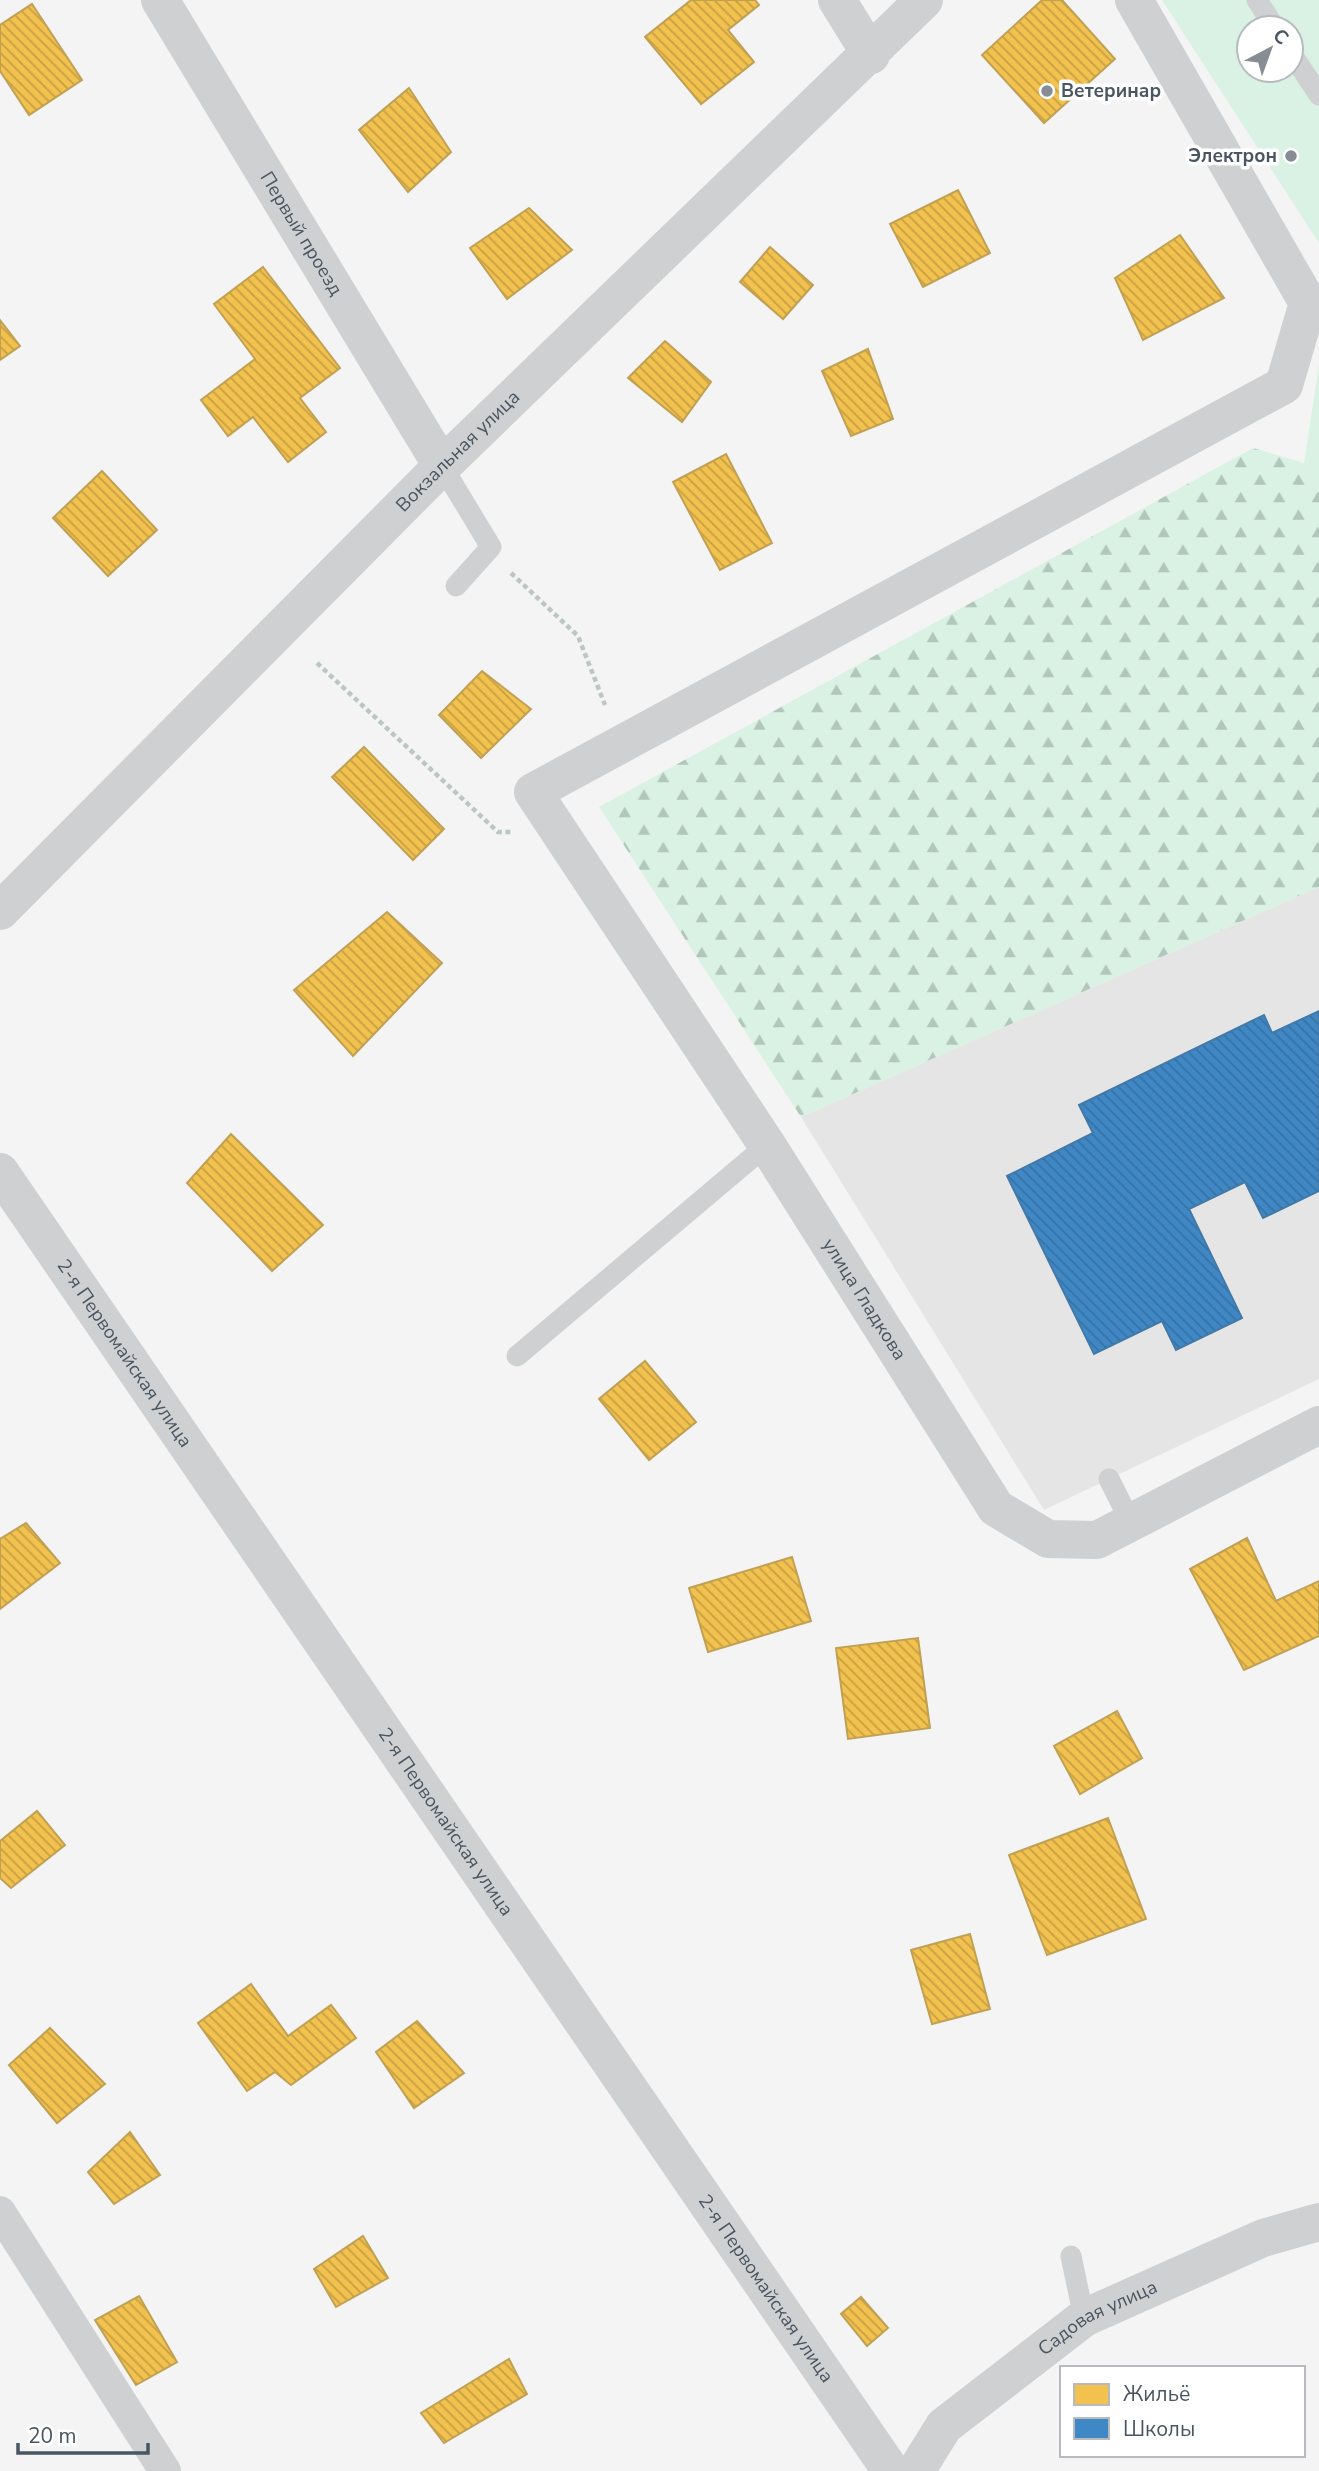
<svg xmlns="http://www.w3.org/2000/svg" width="1319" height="2471" font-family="'Nunito Sans',sans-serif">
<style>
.education{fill:#e6e5e6}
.forest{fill:url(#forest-firs)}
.park{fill:#d9f2e3;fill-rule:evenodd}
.homes{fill:url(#homes-back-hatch);stroke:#c0a154;stroke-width:2}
.schools{fill:url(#schools-back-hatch);stroke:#4279a7;stroke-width:2}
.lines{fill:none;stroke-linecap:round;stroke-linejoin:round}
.path{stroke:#bcc7c4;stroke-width:4.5;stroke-dasharray:5 3.5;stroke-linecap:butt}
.service{stroke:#ced0d2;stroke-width:21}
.pedestrian{stroke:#ced0d2;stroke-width:32}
.minor{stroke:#ced0d2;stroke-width:38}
.tertiary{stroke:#ced0d2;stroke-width:38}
.poi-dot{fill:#868d94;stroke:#fff;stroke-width:2.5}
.labels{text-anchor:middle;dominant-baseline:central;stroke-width:7;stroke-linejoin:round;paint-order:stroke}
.poi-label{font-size:19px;font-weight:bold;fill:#4a5661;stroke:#fff;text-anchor:start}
.street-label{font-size:19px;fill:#4a5661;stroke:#fff}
</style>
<defs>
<pattern id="forest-firs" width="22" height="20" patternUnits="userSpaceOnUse" patternTransform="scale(1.75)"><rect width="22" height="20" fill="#d9f2e3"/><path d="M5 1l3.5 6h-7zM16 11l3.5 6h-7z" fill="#b2c7bb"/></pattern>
<pattern id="homes-back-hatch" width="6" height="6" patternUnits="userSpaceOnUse" patternTransform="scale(1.75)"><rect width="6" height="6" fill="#f2c14e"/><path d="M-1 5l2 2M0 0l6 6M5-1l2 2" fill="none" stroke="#c6a044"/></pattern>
<pattern id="schools-back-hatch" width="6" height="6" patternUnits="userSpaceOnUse" patternTransform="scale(1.75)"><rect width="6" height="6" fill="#3f88c5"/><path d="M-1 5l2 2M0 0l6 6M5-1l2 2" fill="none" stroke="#3772a3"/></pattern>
</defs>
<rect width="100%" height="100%" fill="#f4f4f4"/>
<path class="education" d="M1319 887V1379L1044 1510 801 1117Z"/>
<path class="forest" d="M1253 448 1304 463 1319 487V887L801 1117 599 807Z"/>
<g class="park">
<path d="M1162 0H1319V243ZM1249 28H1291V70H1249Z"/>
<path d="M1319 365V487L1304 463Z"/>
</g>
<g class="homes">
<path d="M691 0H755L759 5 728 30 754 62 701 104 645 37Z"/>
<path d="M1042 0H1062L1115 59 1044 123 982 55Z"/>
<path d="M32 4 82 80 29 115 0 71V25Z"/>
<path d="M409 88 451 152 408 192 359 130Z"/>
<path d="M958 190 990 253 923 287 890 224Z"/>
<path d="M529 208 572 250 507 299 470 248Z"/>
<path d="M1180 235 1224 298 1143 340 1115 278Z"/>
<path d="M770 247 813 285 783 319 740 282Z"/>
<path d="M263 267 340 368 300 398 326 432 288 462 253 417 228 436 201 400 255 359 214 304Z"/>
<path d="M0 320 20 346 0 360Z"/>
<path d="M665 341 711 382 682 422 628 378Z"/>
<path d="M868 349 893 419 851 436 822 371Z"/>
<path d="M726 454 772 543 720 570 673 482Z"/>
<path d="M102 471 157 530 108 576 53 518Z"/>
<path d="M482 671 531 709 481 758 439 715Z"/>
<path d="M364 747 444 829 413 860 332 777Z"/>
<path d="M387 912 442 963 353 1056 294 990Z"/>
<path d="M231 1134 323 1225 272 1271 187 1183Z"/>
<path d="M645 1361 696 1422 649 1460 599 1399Z"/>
<path d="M26 1523 60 1563 0 1609V1539Z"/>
<path d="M1247 1538 1276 1601 1319 1581V1636L1244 1670 1190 1569Z"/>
<path d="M792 1557 811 1621 708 1652 689 1588Z"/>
<path d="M918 1638 930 1728 848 1739 836 1648Z"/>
<path d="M1117 1711 1142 1758 1080 1794 1054 1746Z"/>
<path d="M37 1811 65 1845 11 1888 0 1878V1841Z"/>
<path d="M1108 1818 1146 1919 1047 1955 1009 1855Z"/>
<path d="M970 1934 990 2009 932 2024 911 1950Z"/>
<path d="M251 1984 288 2036 331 2005 356 2038 291 2085 275 2072 247 2091 198 2023Z"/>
<path d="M417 2021 464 2073 414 2108 376 2052Z"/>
<path d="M50 2028 105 2084 57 2123 9 2065Z"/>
<path d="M130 2132 160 2175 114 2204 88 2172Z"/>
<path d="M363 2236 388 2278 336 2307 314 2269Z"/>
<path d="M139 2296 177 2362 136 2385 95 2320Z"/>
<path d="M861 2297 888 2328 867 2346 841 2314Z"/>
<path d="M509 2359 527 2394 444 2443 421 2413Z"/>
</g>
<path class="schools" d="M1319 1011V1191L1263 1218 1245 1182 1189 1209 1242 1318 1176 1350 1162 1321 1094 1354 1007 1176 1093 1133 1079 1105 1264 1015 1272 1033Z"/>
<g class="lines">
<g class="path">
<path d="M511 573 578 636 605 705"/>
<path d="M317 663 498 832H511"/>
</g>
<g class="service">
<path d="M1257 0 1275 28"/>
<path d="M1291 53 1319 95"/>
<path d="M442 466 491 547 456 586"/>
<path d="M517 1356 767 1145"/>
<path d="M1109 1479 1131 1523"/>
<path d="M1071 2256 1084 2318"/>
</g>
<path class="pedestrian" d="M0 2212 165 2471"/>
<g class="minor">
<path id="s1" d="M160 0 442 466"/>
<path d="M837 0 871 55"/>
<path id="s2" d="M1134 0 1308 303 1284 385 533 792 767 1145 996 1508 1048 1539 1097 1540 1319 1425"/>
<path id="s3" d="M0 1172 891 2471"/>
<path id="s4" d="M916 2471 944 2426 1084 2318 1263 2238 1319 2222"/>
</g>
<path class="tertiary" id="s5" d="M0 911 442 466 924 0"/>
</g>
<g class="poi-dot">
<circle cx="1047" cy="91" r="7"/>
<circle cx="1291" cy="156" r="7"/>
</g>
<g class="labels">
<g class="poi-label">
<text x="1061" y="91">Ветеринар</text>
<text x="1277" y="156" text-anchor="end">Электрон</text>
</g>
<g class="street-label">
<text stroke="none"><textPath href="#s1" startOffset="273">Первый проезд</textPath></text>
<text stroke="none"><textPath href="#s5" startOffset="649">Вокзальная улица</textPath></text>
<text stroke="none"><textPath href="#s2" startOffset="1895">улица Гладкова</textPath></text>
<text stroke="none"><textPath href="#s3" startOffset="220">2-я Первомайская улица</textPath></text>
<text stroke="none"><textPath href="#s3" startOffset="788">2-я Первомайская улица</textPath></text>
<text stroke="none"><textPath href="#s3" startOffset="1354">2-я Первомайская улица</textPath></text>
<text stroke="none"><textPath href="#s4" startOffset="242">Садовая улица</textPath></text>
</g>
</g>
<rect x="1060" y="2366" width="245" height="91" fill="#ffffff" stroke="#b7bbc0" stroke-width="2"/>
<rect x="1074" y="2384" width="35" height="21" fill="#f2c14e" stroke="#b7bbc0" stroke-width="2"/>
<text x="1123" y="2401" font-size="21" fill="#4a5661">Жильё</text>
<rect x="1074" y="2418" width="35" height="21" fill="#3f88c5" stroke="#b7bbc0" stroke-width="2"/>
<text x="1123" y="2436" font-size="21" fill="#4a5661">Школы</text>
<g transform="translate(1270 49) rotate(41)"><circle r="33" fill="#ffffff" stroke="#b7bbc0" stroke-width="2"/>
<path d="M0-5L12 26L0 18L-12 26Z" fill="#868d94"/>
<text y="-10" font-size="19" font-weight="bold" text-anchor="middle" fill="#4a5661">С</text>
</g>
<path d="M18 2443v10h130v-10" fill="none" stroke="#4a5661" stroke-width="3.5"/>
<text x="28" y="2443" font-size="21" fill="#4a5661" stroke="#ffffff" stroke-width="5" paint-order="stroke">20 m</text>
</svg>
